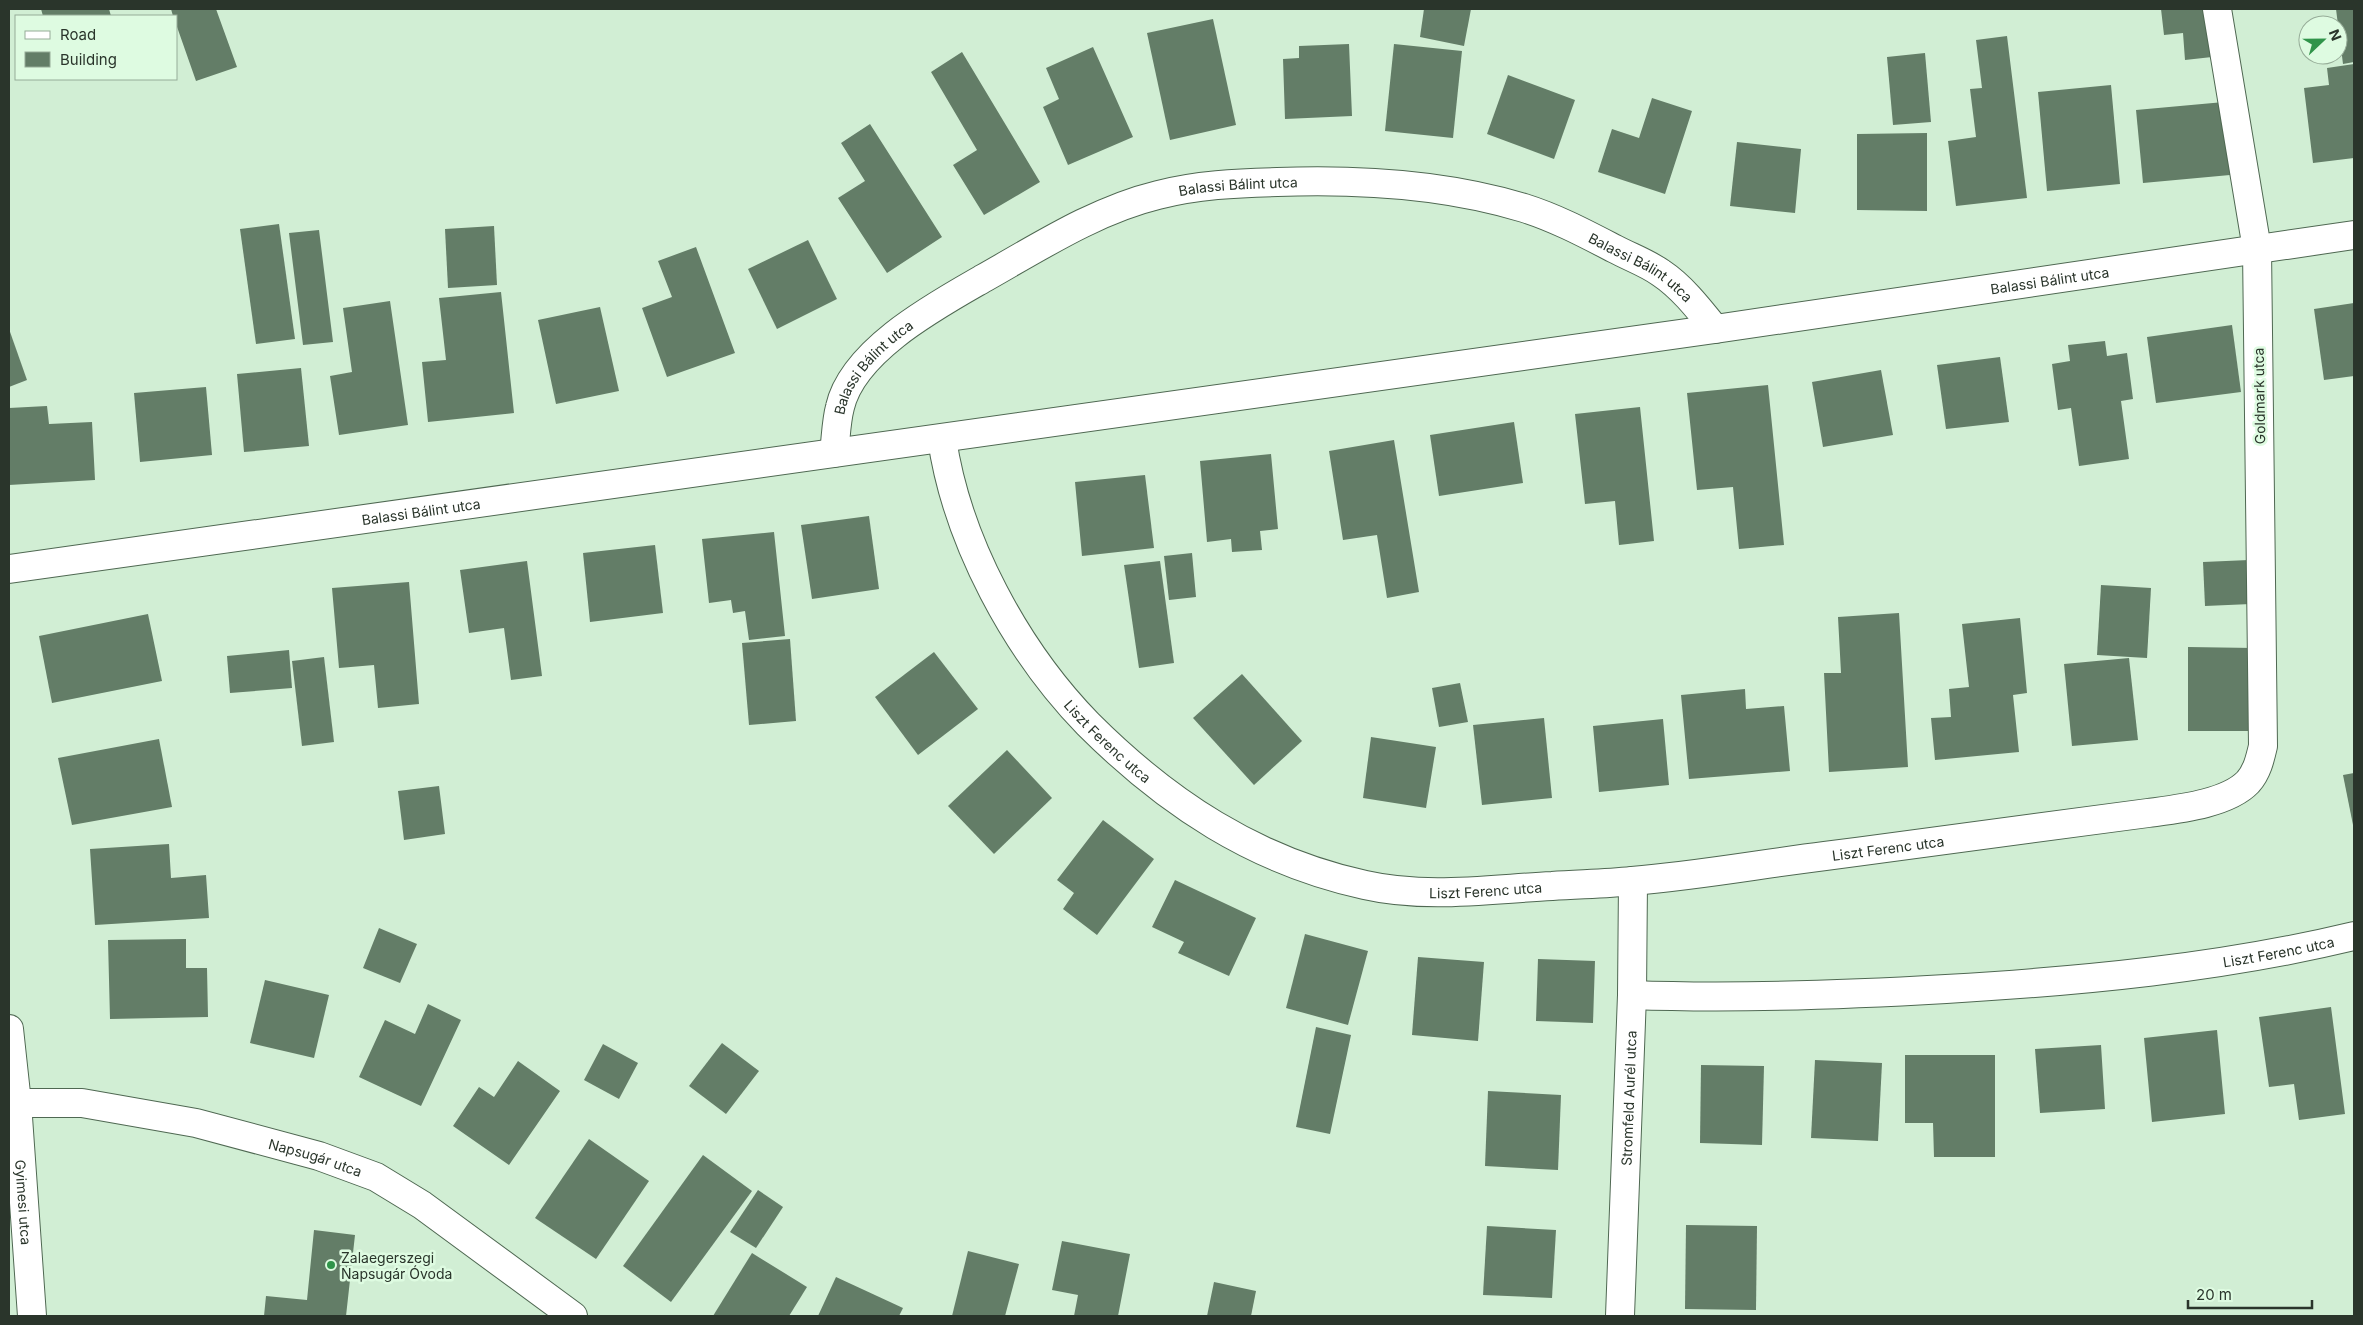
<svg xmlns="http://www.w3.org/2000/svg" width="2363" height="1325" font-family="Inter,sans-serif">
<style>
.building{fill:#637d67}
.lines{fill:none;stroke-linecap:round;stroke-linejoin:round}
.street-casing{stroke:#4f6852;stroke-width:30}
.street{stroke:#fff;stroke-width:28}
.poi-dot{fill:#30944a;stroke:#defbe1;stroke-width:2}
.labels{text-anchor:middle;dominant-baseline:central;stroke-width:5;stroke-linejoin:round;paint-order:stroke}
.street-label{font-size:14px;fill:#2a352b;stroke:#defbe1}
.poi-label{font-size:14px;fill:#2a352b;stroke:#defbe1;text-anchor:start}
</style>
<rect width="100%" height="100%" fill="#d1eed4"/>
<g class="building">
<path d="M41 9H109L111 16H43Z"/>
<path d="M171 9H216L237 67 196 81 176 24V16H173Z"/>
<path d="M1424 9H1471L1464 46 1420 37Z"/>
<path d="M2161 9H2215L2221 56 2185 60 2183 33 2164 35Z"/>
<path d="M2336 9H2354V62L2343 64Z"/>
<path d="M1213 19 1236 125 1170 140 1147 33Z"/>
<path d="M2007 36 2027 198 1956 206 1948 141 1976 137 1970 89 1982 88 1976 40Z"/>
<path d="M1349 44 1352 116 1285 119 1283 59 1299 58V46Z"/>
<path d="M1394 44 1462 51 1453 138 1385 131Z"/>
<path d="M1093 47 1133 137 1068 165 1043 107 1059 99 1046 68Z"/>
<path d="M962 52 1040 182 984 215 953 165 977 150 931 72Z"/>
<path d="M1925 53 1931 122 1893 125 1887 57Z"/>
<path d="M2354 64V158L2313 163 2304 88 2329 85 2327 68Z"/>
<path d="M1508 75 1575 100 1554 159 1487 134Z"/>
<path d="M2111 85 2120 184 2047 191 2038 92Z"/>
<path d="M1652 98 1692 111 1665 194 1598 172 1612 129 1639 138Z"/>
<path d="M2224 102 2230 175 2143 183 2136 110Z"/>
<path d="M870 124 942 237 887 273 838 198 865 181 841 143Z"/>
<path d="M1927 133V211L1857 210V134Z"/>
<path d="M1737 142 1801 149 1795 213 1730 206Z"/>
<path d="M279 224 295 339 256 344 240 229Z"/>
<path d="M494 226 497 285 448 288 445 229Z"/>
<path d="M319 230 333 342 303 345 289 233Z"/>
<path d="M808 240 837 299 777 329 748 269Z"/>
<path d="M696 247 735 353 667 377 642 308 672 297 658 261Z"/>
<path d="M501 292 514 413 428 422 422 362 446 360 439 298Z"/>
<path d="M390 301 408 425 339 435 330 376 352 372 343 308Z"/>
<path d="M2354 303V376L2324 380 2314 309Z"/>
<path d="M600 307 619 391 556 404 538 320Z"/>
<path d="M2232 325 2241 392 2156 403 2147 337Z"/>
<path d="M9 329 27 380 9 387Z"/>
<path d="M2105 341 2107 356 2127 353 2133 399 2121 401 2129 459 2079 466 2071 408 2058 410 2052 364 2070 361 2068 345Z"/>
<path d="M2000 357 2009 422 1946 429 1937 365Z"/>
<path d="M301 368 309 446 244 452 237 374Z"/>
<path d="M1881 370 1893 435 1823 447 1812 382Z"/>
<path d="M1768 385 1784 545 1739 549 1733 487 1697 490 1687 393Z"/>
<path d="M206 387 212 455 140 462 134 393Z"/>
<path d="M47 406 49 424 92 422 95 480 9 485V408Z"/>
<path d="M1640 407 1654 541 1619 545 1615 501 1585 504 1575 414Z"/>
<path d="M1514 422 1523 483 1439 496 1430 435Z"/>
<path d="M1394 440 1419 592 1387 598 1377 535 1343 540 1329 451Z"/>
<path d="M1271 454 1278 529 1260 531 1262 550 1232 552 1231 539 1207 542 1200 461Z"/>
<path d="M1145 475 1154 548 1082 556 1075 482Z"/>
<path d="M869 516 879 589 812 599 801 525Z"/>
<path d="M774 532 785 636 749 640 745 611 733 613 731 600 709 603 702 539Z"/>
<path d="M655 545 663 613 590 622 583 553Z"/>
<path d="M1192 553 1196 597 1169 600 1164 556Z"/>
<path d="M2249 560 2251 604 2205 606 2203 562Z"/>
<path d="M527 561 542 676 511 680 504 628 469 633 460 570Z"/>
<path d="M1160 561 1174 663 1139 668 1124 565Z"/>
<path d="M409 582 419 704 378 708 374 665 339 668 332 588Z"/>
<path d="M2101 585 2151 588 2147 658 2097 655Z"/>
<path d="M1899 613 1908 767 1829 772 1824 673H1841L1838 617Z"/>
<path d="M148 614 162 681 52 703 39 636Z"/>
<path d="M2020 618 2027 693 2013 695 2019 752 1935 760 1931 718 1951 717 1949 689 1969 687 1962 624Z"/>
<path d="M790 639 796 721 749 725 742 643Z"/>
<path d="M2188 647 2254 648 2255 731H2188Z"/>
<path d="M289 650 292 688 230 693 227 656Z"/>
<path d="M934 652 978 709 918 755 875 697Z"/>
<path d="M324 657 334 742 302 746 292 661Z"/>
<path d="M2129 658 2138 740 2072 746 2064 664Z"/>
<path d="M1242 674 1302 741 1254 785 1193 718Z"/>
<path d="M1460 683 1468 722 1439 727 1432 688Z"/>
<path d="M1745 689 1746 709 1784 706 1790 771 1689 779 1681 695Z"/>
<path d="M1544 718 1552 798 1482 805 1473 725Z"/>
<path d="M1663 719 1669 785 1599 792 1593 726Z"/>
<path d="M1371 737 1436 747 1426 808 1363 798Z"/>
<path d="M159 739 172 807 72 825 58 758Z"/>
<path d="M1007 750 1052 798 994 854 948 806Z"/>
<path d="M2354 773V825H2353L2343 775Z"/>
<path d="M439 786 445 834 404 840 398 791Z"/>
<path d="M1103 820 1154 859 1097 935 1063 909 1074 893 1057 880Z"/>
<path d="M169 844 171 878 206 875 209 918 95 925 90 849Z"/>
<path d="M1175 880 1256 918 1229 976 1178 953 1184 942 1152 927Z"/>
<path d="M379 928 417 944 400 983 363 968Z"/>
<path d="M1305 934 1368 951 1348 1025 1286 1008Z"/>
<path d="M186 939V968H207L208 1017 110 1019 108 940Z"/>
<path d="M1418 957 1484 962 1478 1041 1412 1035Z"/>
<path d="M1538 959 1595 961 1593 1023 1536 1021Z"/>
<path d="M265 980 329 995 314 1058 250 1043Z"/>
<path d="M428 1004 461 1020 421 1106 359 1077 385 1020 415 1034Z"/>
<path d="M2331 1007 2345 1114 2299 1120 2294 1084 2269 1087 2259 1017Z"/>
<path d="M1316 1027 1351 1035 1330 1134 1296 1127Z"/>
<path d="M2217 1030 2225 1114 2152 1122 2144 1038Z"/>
<path d="M722 1043 759 1071 726 1114 689 1086Z"/>
<path d="M603 1044 638 1063 619 1099 584 1080Z"/>
<path d="M2101 1045 2105 1109 2040 1113 2035 1049Z"/>
<path d="M1905 1055H1995V1157H1934L1933 1123H1905Z"/>
<path d="M1815 1060 1882 1063 1878 1141 1811 1138Z"/>
<path d="M518 1061 560 1091 509 1165 453 1126 479 1087 494 1097Z"/>
<path d="M1701 1065 1764 1066 1762 1145 1700 1143Z"/>
<path d="M1488 1091 1561 1095 1558 1170 1485 1166Z"/>
<path d="M589 1139 649 1181 596 1259 535 1218Z"/>
<path d="M703 1155 752 1191 671 1302 623 1266Z"/>
<path d="M758 1190 783 1207 756 1248 730 1232Z"/>
<path d="M1686 1225 1757 1226 1756 1310 1685 1309Z"/>
<path d="M1487 1226 1556 1230 1552 1298 1483 1295Z"/>
<path d="M314 1230 355 1235 346 1316H264L266 1296 307 1300Z"/>
<path d="M1062 1241 1130 1254 1118 1316H1074L1078 1295 1052 1290Z"/>
<path d="M968 1251 1019 1264 1005 1316H952Z"/>
<path d="M752 1253 807 1287 789 1316H713Z"/>
<path d="M836 1277 903 1308 899 1316H818Z"/>
<path d="M1214 1282 1256 1291 1251 1316H1207Z"/>
</g>
<g class="lines">
<g class="street-casing">
<g id="street">
<path id="s1" d="M942 439C957 541 1016 650 1088 724 1167 803 1255 861 1365 885 1426 899 1491 889 1552 886 1579 884 1605 884 1632 881 1696 876 1761 864 1825 856 1933 842 2041 827 2148 813 2177 809 2227 804 2248 782 2257 772 2260 759 2263 746L2257 249 2217 9"/>
<path id="s2" d="M834 453C836 438 836 422 840 407 853 350 937 305 984 278 1039 247 1096 210 1158 195 1196 185 1237 183 1277 182 1359 179 1445 184 1524 208 1556 218 1586 234 1615 249 1630 257 1647 263 1661 273 1682 287 1699 309 1715 329"/>
<path id="s3" d="M9 569 1715 329 2354 235"/>
<path id="s4" d="M1632 995C1737 999 1842 995 1946 989 2082 981 2221 968 2354 936"/>
<path id="s5" d="M9 1029 17 1103 32 1316"/>
<path id="s6" d="M17 1103H82L196 1123 319 1156 376 1177 422 1205 573 1316"/>
<path id="s7" d="M1620 1316 1632 995 1633 881"/>
</g>
</g>
<use href="#street" class="street"/>
</g>
<circle class="poi-dot" cx="331" cy="1265" r="5"/>
<g class="labels">
<g class="street-label">
<text stroke="none"><textPath href="#s2" startOffset="519">Balassi Bálint utca</textPath></text>
<text stroke="none"><textPath href="#s2" startOffset="939">Balassi Bálint utca</textPath></text>
<text stroke="none"><textPath href="#s3" startOffset="2061">Balassi Bálint utca</textPath></text>
<text stroke="none"><textPath href="#s2" startOffset="99">Balassi Bálint utca</textPath></text>
<text transform="translate(2259 396) rotate(-91)">Goldmark utca</text>
<text stroke="none"><textPath href="#s3" startOffset="416">Balassi Bálint utca</textPath></text>
<text stroke="none"><textPath href="#s1" startOffset="351">Liszt Ferenc utca</textPath></text>
<text stroke="none"><textPath href="#s1" startOffset="1176">Liszt Ferenc utca</textPath></text>
<text stroke="none"><textPath href="#s1" startOffset="771">Liszt Ferenc utca</textPath></text>
<text stroke="none"><textPath href="#s4" startOffset="649">Liszt Ferenc utca</textPath></text>
<text stroke="none"><textPath href="#s7" startOffset="218">Stromfeld Aurél utca</textPath></text>
<text stroke="none"><textPath href="#s6" startOffset="305">Napsugár utca</textPath></text>
<text stroke="none"><textPath href="#s5" startOffset="174">Gyimesi utca</textPath></text>
</g>
<g class="poi-label">
<text x="341" y="1257">Zalaegerszegi<tspan x="341" dy="16">Napsugár Óvoda</tspan></text>
</g>
</g>
<rect width="2363" height="1325" fill="none" stroke="#2a352b" stroke-width="20"/>
<rect x="15" y="15" width="162" height="65" fill="#defbe1" stroke="#96ac98"/>
<rect x="25" y="31" width="25" height="8" fill="#ffffff" stroke="#96ac98"/>
<text x="60" y="40" font-size="15" fill="#2a352b">Road</text>
<rect x="25" y="52" width="25" height="15" fill="#637d67" stroke="#96ac98"/>
<text x="60" y="65" font-size="15" fill="#2a352b">Building</text>
<g transform="translate(2323 40) rotate(68)"><circle r="24" fill="#defbe1" stroke="#96ac98"/>
<path d="M0-4L9 19L0 12L-9 19Z" fill="#30944a"/>
<text y="-8" font-size="14" font-weight="bold" text-anchor="middle" fill="#2a352b">N</text>
</g>
<path d="M2188 1300v8h124v-8" fill="none" stroke="#2a352b" stroke-width="2.5"/>
<text x="2196" y="1300" font-size="15" fill="#2a352b" stroke="#defbe1" stroke-width="4" paint-order="stroke">20 m</text>
</svg>
